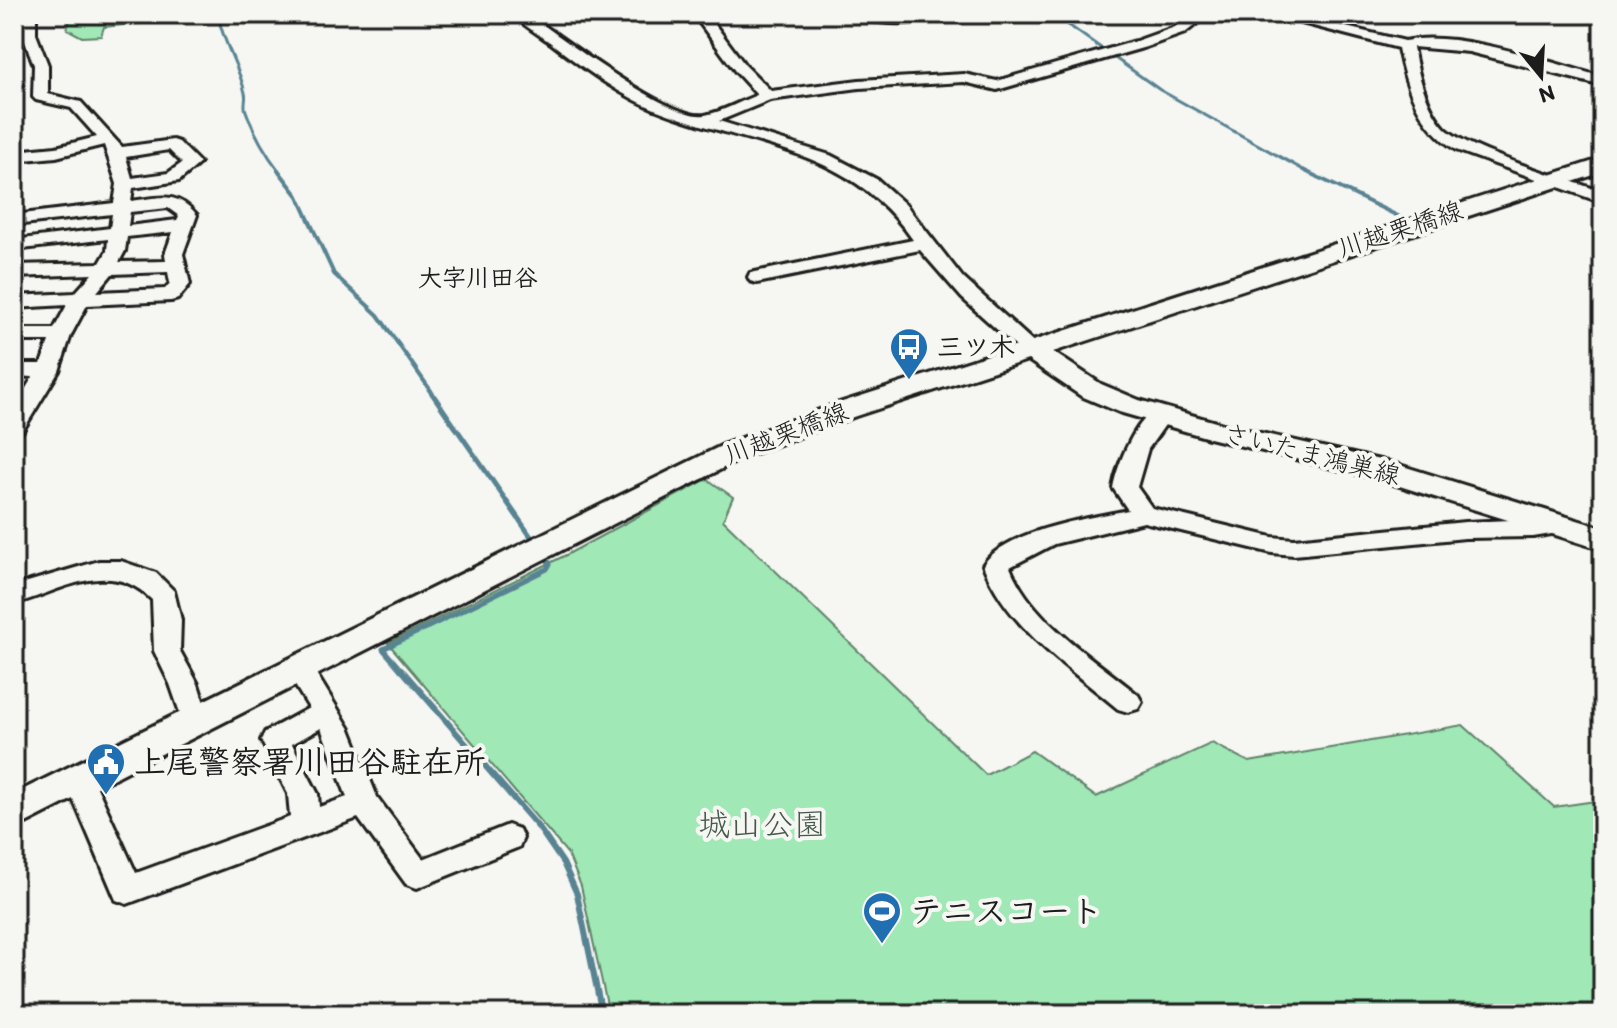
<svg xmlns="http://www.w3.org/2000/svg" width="1617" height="1028" font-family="Itim,'Klee One',sans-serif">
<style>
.green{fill:#a0e8b6;stroke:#5e8269;stroke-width:2}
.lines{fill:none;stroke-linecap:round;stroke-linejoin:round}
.stream-far3{stroke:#588392;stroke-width:3}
.stream-far2{stroke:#588392;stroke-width:4}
.stream-far1{stroke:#588392;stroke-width:5}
.stream{stroke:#588392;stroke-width:6}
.minor-casing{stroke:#1c1c1c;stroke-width:6}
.major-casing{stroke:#1c1c1c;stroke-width:6}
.minor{fill:#f6f6f2;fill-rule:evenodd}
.major{fill:#f6f6f2;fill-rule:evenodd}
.labels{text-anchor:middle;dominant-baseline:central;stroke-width:8;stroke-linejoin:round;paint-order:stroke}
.far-neighbourhood-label{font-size:24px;font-weight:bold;fill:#1c1c1c;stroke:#f6f6f2}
.street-label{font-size:26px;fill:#1c1c1c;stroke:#f6f6f2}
.poi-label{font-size:26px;font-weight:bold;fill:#1c1c1c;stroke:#f6f6f2;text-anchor:start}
.near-poi-label{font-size:32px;font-weight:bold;fill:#1c1c1c;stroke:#f6f6f2;text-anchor:start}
.near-park-label{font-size:32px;fill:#44594a;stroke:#f6f6f2}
</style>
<rect width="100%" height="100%" fill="#f6f6f2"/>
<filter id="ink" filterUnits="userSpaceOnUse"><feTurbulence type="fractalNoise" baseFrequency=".0125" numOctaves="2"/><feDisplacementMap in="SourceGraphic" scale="16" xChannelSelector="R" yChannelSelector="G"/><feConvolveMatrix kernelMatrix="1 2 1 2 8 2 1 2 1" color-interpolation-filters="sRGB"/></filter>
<g filter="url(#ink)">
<g class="green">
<path d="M72 14H218L219 15 104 27 101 36 82 37 67 29Z"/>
<path d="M707 479 733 497 723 520 986 775 1032 751 1096 797 1212 743 1249 762 1463 725 1554 807 1603 800V1014H609L581 886 568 854 388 643 568 554Z"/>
</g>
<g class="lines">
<g class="stream-far3">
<path d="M218 14C222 42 239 65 245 93 247 99 243 105 246 111 254 133 266 154 280 172"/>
<path d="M1053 14 1160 90 1307 172"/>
</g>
<g class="stream-far2">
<path d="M278 170 298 196 334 274 378 315 431 391"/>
<path d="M1303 170 1400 217"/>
</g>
<g class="stream-far1">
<path d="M429 389 536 544"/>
<path d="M402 671 383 649 547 569 550 564 544 555"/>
</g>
<path class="stream" d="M401 669 539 828 563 863 577 894 602 1014"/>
<g class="minor-casing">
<g id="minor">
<path d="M22 14H36V34L48 65V94L81 102 122 147 173 140 179 142 200 163 179 181 133 188 131 201C160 198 176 190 197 215L183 254 190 284 178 299 171 301 87 305 71 335 59 371 22 432 14 434V407L33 377 14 376V364H41L49 341H14V329H54L67 305 14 308V296L75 293 92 274 14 277V265L100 263 107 251 108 239 14 250V240L110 228 112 214 14 225V215L114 203 117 184 104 145 56 157 14 161V151L56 147 97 137 71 108 36 100 33 97 34 65 22 34ZM169 150 182 163 168 173 132 178 126 157ZM168 208 179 216 177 220 128 226 130 212ZM173 232 165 254 166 261 119 262 125 251 127 237ZM168 272 170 283 165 289 97 292 112 274Z"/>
<path d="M512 14H528C560 36 670 121 705 115 722 112 741 101 757 95L735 71 693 14H707L745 65 771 91 859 80 964 74 997 81 1136 41 1175 27 1193 14H1209L1185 33 1146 47 997 90 964 82 859 88 770 100 719 121 830 155 878 180 906 205 963 278 1038 346 1041 350 1038 354H1024L962 298 920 250 757 283 750 281 748 277 750 273 913 240C849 148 761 149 665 113 623 98 586 70 551 43 538 34 523 25 512 14Z"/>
<path d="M839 14H935C913 30 872 21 846 18Z"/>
<path d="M1267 14H1291L1405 41C1456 29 1551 63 1603 77V86L1469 52 1413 47C1418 74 1426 107 1444 127 1467 151 1568 179 1603 192V203L1456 150C1420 127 1406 89 1398 48Z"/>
<path d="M1161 408 1172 415 1148 449 1137 487 1152 508 1272 537 1294 539 1465 522 1555 518 1564 520 1567 526 1564 532 1533 537 1465 538 1294 555 1272 553 1144 522 1054 544 1010 567C1032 622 1094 658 1138 695L1142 702 1138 709 1128 712 1118 709C1068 667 1008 628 983 565 1005 530 1090 518 1128 510L1113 488C1117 465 1137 414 1161 408Z"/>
<path d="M99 561H121L156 573 174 591 181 620 180 651 198 684 210 722 206 730 196 733 186 730 170 684 154 651 152 600C111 557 63 590 14 604V586Z"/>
<path d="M299 659 309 662 350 729 377 797 423 859 508 825 519 829 523 838 519 847 417 888 406 884 358 818 127 904 116 900 65 780 70 772 80 768 90 772 136 873 290 817 288 794 261 740 265 732 309 708 285 669 289 662ZM321 728 347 797 319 807 318 794 292 744Z"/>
</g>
</g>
<g class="major-casing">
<path id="major" d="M1603 158V172L1053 352 1101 384 1139 400 1226 425 1393 463 1603 528V550L1374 478 1209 438 1119 412 1081 396 1028 360 856 416 747 456 14 829V794L725 444 836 404Z"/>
</g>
<use href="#minor" class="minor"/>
<use href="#major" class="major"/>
</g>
</g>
<defs>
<g id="bus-pin" transform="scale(2)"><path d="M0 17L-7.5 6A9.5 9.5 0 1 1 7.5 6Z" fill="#1f6fb2" stroke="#f6f6f2"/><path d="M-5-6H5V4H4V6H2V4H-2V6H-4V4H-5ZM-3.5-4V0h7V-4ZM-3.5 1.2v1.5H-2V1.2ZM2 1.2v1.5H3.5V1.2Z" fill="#fff"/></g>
<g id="civic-pin" transform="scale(2)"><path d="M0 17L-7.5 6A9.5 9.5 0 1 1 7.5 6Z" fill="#1f6fb2" stroke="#f6f6f2"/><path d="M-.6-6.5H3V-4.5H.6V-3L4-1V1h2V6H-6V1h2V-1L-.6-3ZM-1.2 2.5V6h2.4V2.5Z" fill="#fff"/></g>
<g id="stadium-pin" transform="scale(2)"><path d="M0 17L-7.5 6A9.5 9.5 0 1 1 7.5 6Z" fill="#1f6fb2" stroke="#f6f6f2"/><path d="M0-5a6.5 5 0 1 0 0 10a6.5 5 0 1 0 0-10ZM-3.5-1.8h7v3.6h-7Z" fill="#fff"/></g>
</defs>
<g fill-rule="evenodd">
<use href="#bus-pin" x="909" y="347"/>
<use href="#civic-pin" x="106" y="762"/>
<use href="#stadium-pin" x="882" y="911"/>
</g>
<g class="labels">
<g class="far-neighbourhood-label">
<text x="478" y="277">大字川田谷</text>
</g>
<g class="street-label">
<text transform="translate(1400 229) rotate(-18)">川越栗橋線</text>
<text transform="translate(786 433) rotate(-21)">川越栗橋線</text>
<text transform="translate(1312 454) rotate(14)">さいたま鴻巣線</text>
</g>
<g class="poi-label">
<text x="937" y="347">三ツ木</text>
</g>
<g class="near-poi-label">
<text x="134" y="762">上尾警察署川田谷駐在所</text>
<text x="910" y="911">テニスコート</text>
</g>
<g class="near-park-label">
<text x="762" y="824">城山公園</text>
</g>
</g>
<rect width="1617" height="1028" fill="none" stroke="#f6f6f2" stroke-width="48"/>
<rect x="24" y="24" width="1569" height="980" fill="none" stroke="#1c1c1c" stroke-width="3" filter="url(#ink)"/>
<g transform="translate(1541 76) rotate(162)" stroke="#f6f6f2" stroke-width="6" paint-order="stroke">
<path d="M0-6L14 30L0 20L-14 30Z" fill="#1c1c1c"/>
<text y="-12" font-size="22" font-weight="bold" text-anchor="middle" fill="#1c1c1c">N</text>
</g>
</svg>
